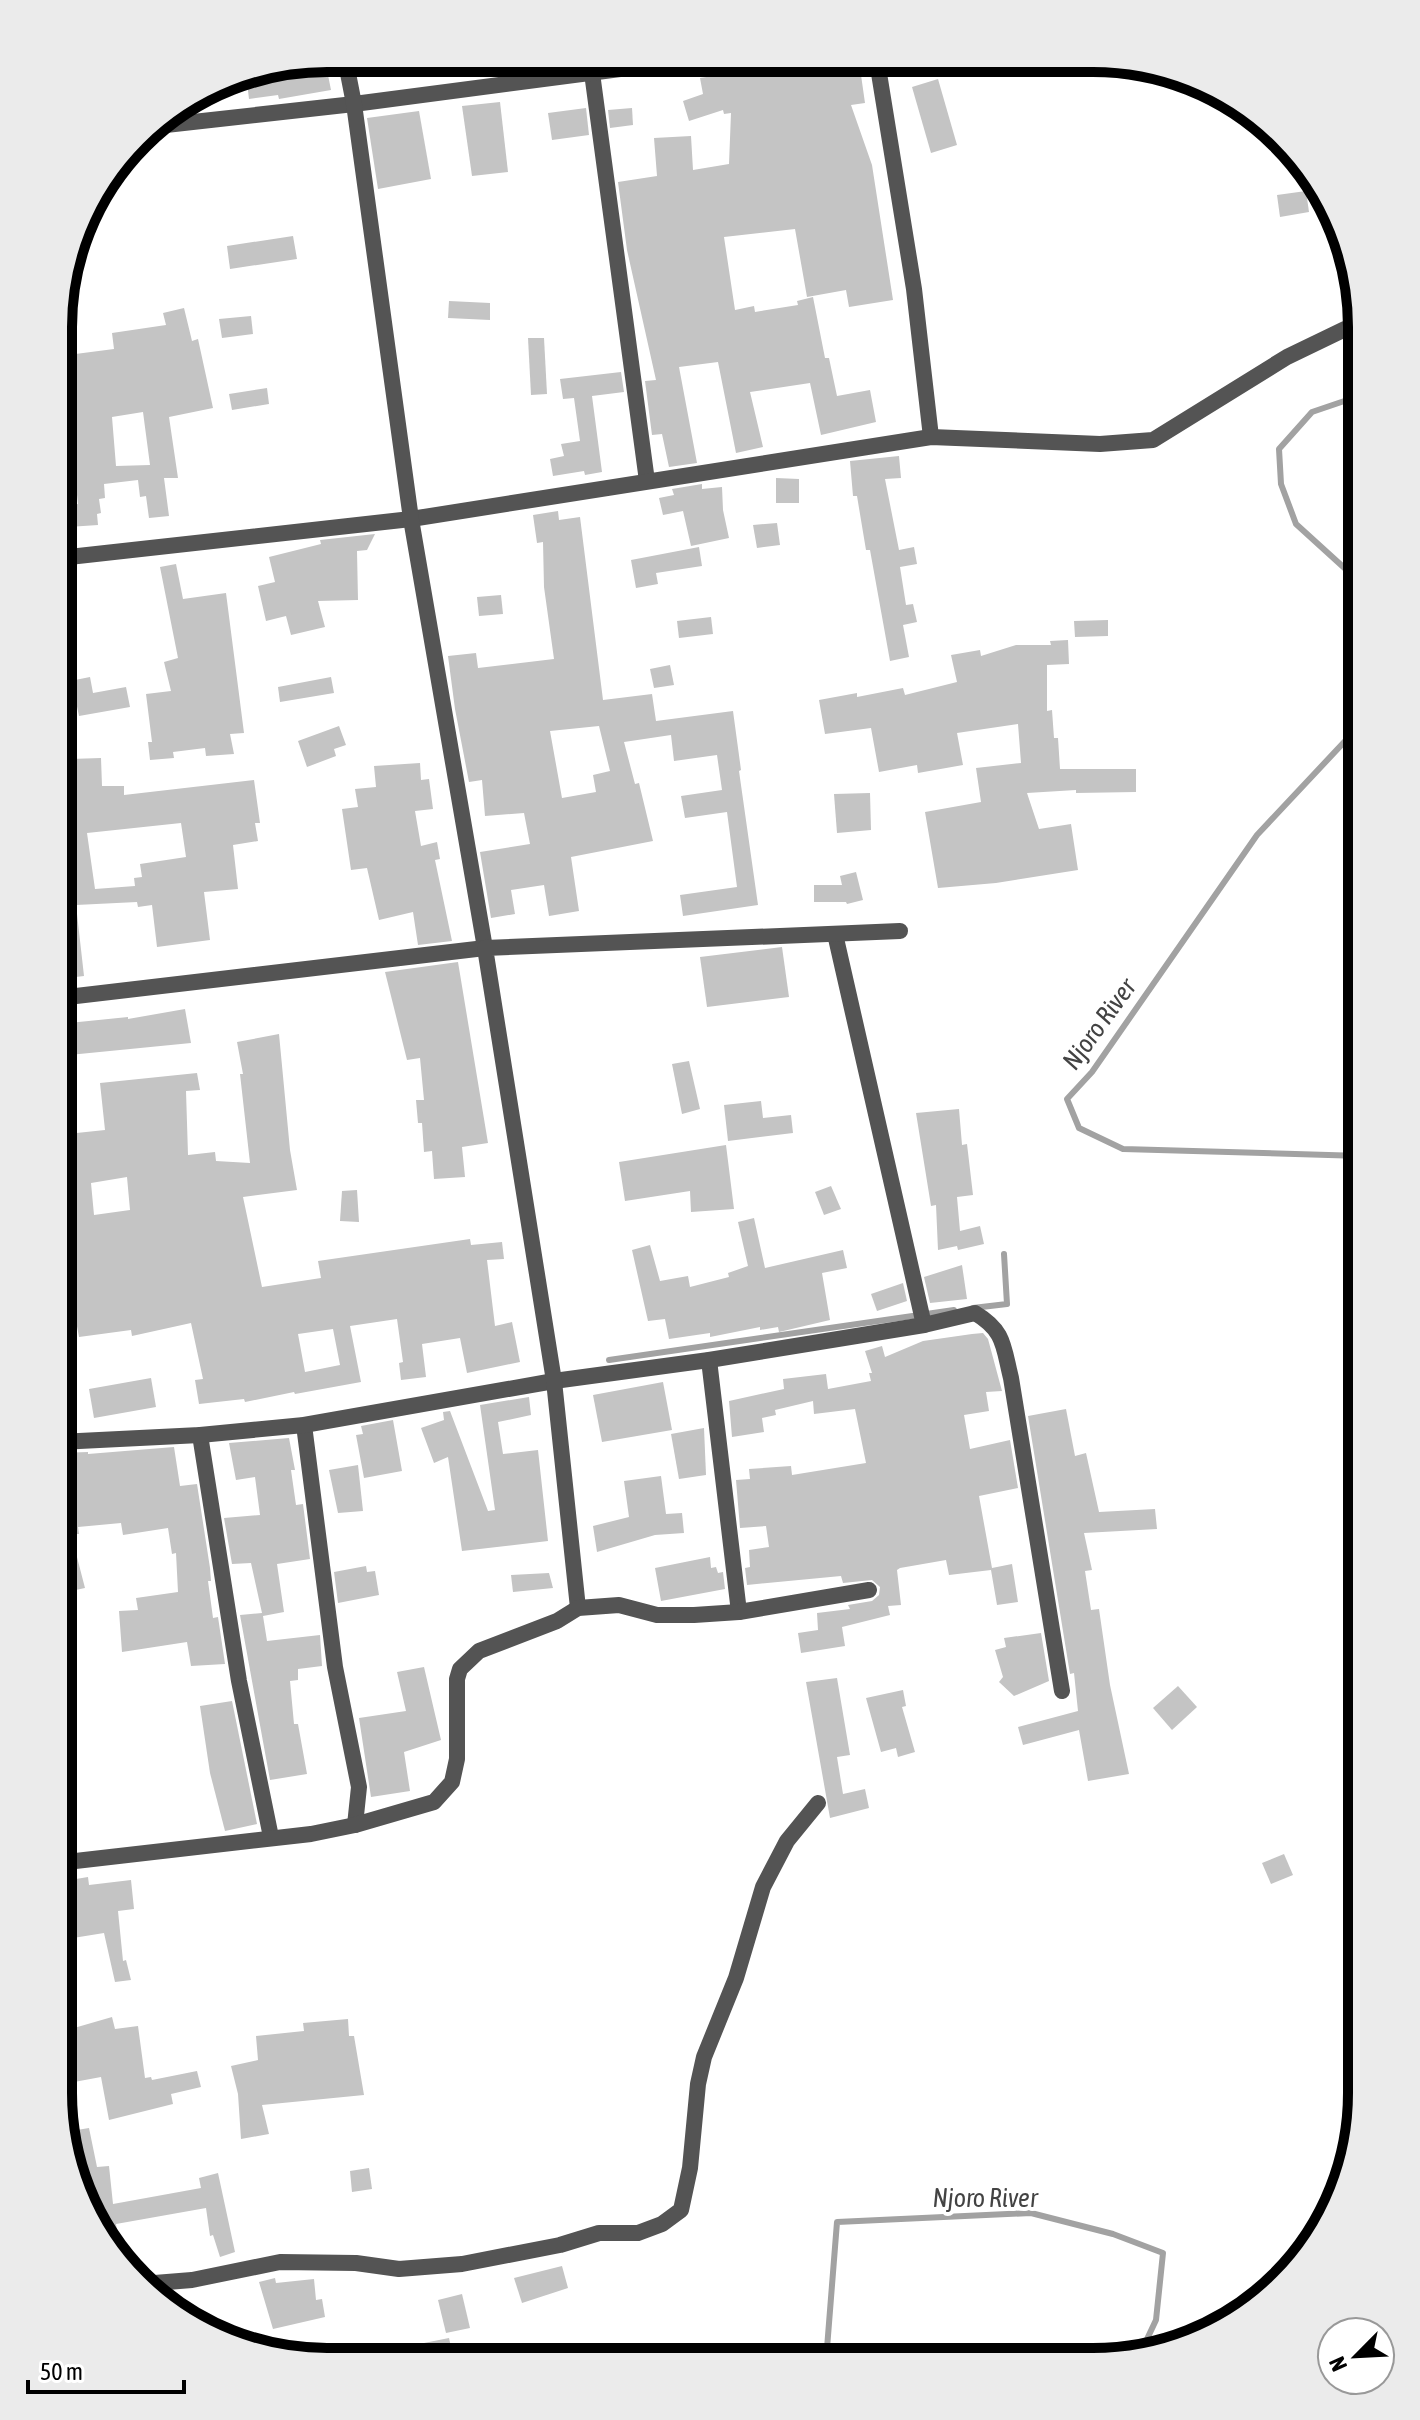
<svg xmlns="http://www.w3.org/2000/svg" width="1420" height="2420" font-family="'Asap Condensed',sans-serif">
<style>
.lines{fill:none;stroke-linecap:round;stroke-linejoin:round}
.stream{stroke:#a2a2a2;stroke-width:6}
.building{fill:#c4c4c4;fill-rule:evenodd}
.street{stroke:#545454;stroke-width:16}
.labels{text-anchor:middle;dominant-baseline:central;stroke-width:8;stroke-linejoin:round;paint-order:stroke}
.water-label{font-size:26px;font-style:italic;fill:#434343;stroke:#fff}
.rim{fill:none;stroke:#000;stroke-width:10}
</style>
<rect width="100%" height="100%" fill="#fff"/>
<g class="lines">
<g class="stream">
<path d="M1362 584 1296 524 1281 484 1279 449 1312 412 1362 395"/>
<path d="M1362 1156 1123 1149 1079 1128 1067 1099 1092 1072 1257 835 1362 723"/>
<path d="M973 1308 1007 1304 1004 1254"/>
<path d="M609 1360 954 1310"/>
<path d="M1362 1476 1348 1436 1362 1394"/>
<path d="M826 2361 837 2222 1031 2213 1113 2234 1163 2253 1156 2320 1140 2354"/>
</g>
</g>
<g class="building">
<path d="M808 61H859L865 103 851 105 872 165 893 300 849 307 846 290 807 297 795 229 724 237 735 310 754 306 755 312 798 305 797 301 813 297 825 358H829L837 396 870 390 876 422 821 435 810 383 750 392 763 447 736 453 718 362 679 367 697 463 669 467 662 434 652 435 645 381 656 380 627 250 618 182 657 176 654 138 691 136 693 170 729 164 731 113 724 114 723 110 689 121 683 101 703 94 700 78Z"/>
<path d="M299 64 301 70 326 65 331 90 279 99 278 95 249 99 246 74Z"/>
<path d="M938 79 957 145 931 153 912 87Z"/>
<path d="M500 102 508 172 472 176 462 106Z"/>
<path d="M586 108 589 135 552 140 548 113Z"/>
<path d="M632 108 633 125 610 128 608 110Z"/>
<path d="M419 111 431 179 378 189 367 118Z"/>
<path d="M1306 191 1309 212 1280 217 1277 195Z"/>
<path d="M293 236 297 259 230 269 227 246Z"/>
<path d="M449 301 490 303V320L448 318Z"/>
<path d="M184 308 192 341 198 339 213 408 169 417 178 478H164L169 516 149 518 146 496 140 497 138 480 104 484 105 498 99 499 101 513 97 514 98 525 68 527 63 507 78 504 71 439 68 440 65 409 60 410V356L114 349 112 333 166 325 163 313ZM143 412 150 465 116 466 112 417Z"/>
<path d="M251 316 253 334 222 338 219 319Z"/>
<path d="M528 338H544L547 394 531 395Z"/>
<path d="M621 372 624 392 592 396 602 472 585 475 584 471 553 476 550 459 564 456 561 444 580 441 574 398 563 399 560 379Z"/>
<path d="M267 388 269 404 232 410 229 394Z"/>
<path d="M899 456 901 478 885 479 899 550 914 547 917 564 900 567 906 605 913 604 917 622 903 625 909 657 890 661 870 550H866L857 496H853L850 461Z"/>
<path d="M776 478 799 479V503H776Z"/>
<path d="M702 484V489L722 487 723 510 729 538 691 546 683 511 663 515 659 498 674 495 672 489Z"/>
<path d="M558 511 559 520 580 517 603 700 652 694 656 721 733 711 741 770 739 771 758 905 683 916 680 895 737 887 727 812 685 818 681 796 722 790 717 755 674 761 671 735 624 742 635 784 639 783 653 841 571 857 579 911 549 916 544 885 511 890 515 914 491 918 480 852 530 844 524 813 485 816 482 780 469 782 455 709 448 656 476 653 478 668 554 659 544 587 543 542 537 543 533 515ZM599 726 610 771 593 775 596 792 562 798 550 731Z"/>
<path d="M777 523 780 545 757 548 753 525Z"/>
<path d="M375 534 367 550 357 551 358 600 318 601 325 627 291 635 286 616 266 621 258 586 275 582 269 557 321 544 320 540Z"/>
<path d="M699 547 702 566 656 573 658 584 636 588 631 560Z"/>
<path d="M176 564 183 599 226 593 244 733 230 734 234 754 206 756 205 748 173 752 174 758 150 760 148 742H152L146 694 171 691 164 662 178 658 160 567Z"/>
<path d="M501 595 503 614 479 616 477 597Z"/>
<path d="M711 617 713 634 679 638 677 621Z"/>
<path d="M1108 620V636L1075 637 1074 621Z"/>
<path d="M1068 640 1069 664 1047 665V711L1052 710 1054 738H1058L1060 769H1136V792L1076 793V790L1027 793 1039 829 1071 824 1078 870 996 883 938 888 925 812 981 802 976 768 1021 763 1018 724 957 733 963 765 918 773 917 765 879 772 871 728 825 734 819 700 857 693V697L903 688 905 695 957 682 951 655 980 650 981 656 1016 645H1051L1050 641Z"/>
<path d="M670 665 674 685 654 688 650 669Z"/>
<path d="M90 677 93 693 126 687 130 707 79 716 75 697 60 699V683Z"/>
<path d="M331 677 334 693 280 702 278 687Z"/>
<path d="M339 726 346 745 334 749 336 756 307 767 298 741Z"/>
<path d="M101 758 102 786H124V795L254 780 260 823H255L258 841 233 845 238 889 204 892 210 940 157 947 152 905 138 907 137 902 76 905 84 976 59 979V956H64L59 911 60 792 71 791 70 759ZM181 823 186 857 140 864 142 877 134 878 135 886 95 889 87 833Z"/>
<path d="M420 763 421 780 429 779 433 809 415 811 421 846 437 842 440 859 435 860 452 941 418 945 413 912 379 920 367 868 351 870 342 809 358 807 355 789 376 787 374 766Z"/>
<path d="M870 793 871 830 837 833 834 794Z"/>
<path d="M856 872 863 900 847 904 846 902H814V885H842L840 876Z"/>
<path d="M782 947 789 997 707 1007 700 957Z"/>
<path d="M458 962 488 1143 462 1147 465 1177 434 1179 432 1151 424 1152 422 1123H418L416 1100H424L420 1058 407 1060 385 972Z"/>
<path d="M185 1009 191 1043 59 1056V1024L128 1017V1019Z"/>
<path d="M279 1034 290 1150 297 1190 243 1197 262 1287 321 1278 318 1261 470 1239 471 1245 502 1242 504 1259 487 1260 495 1326 512 1322 520 1362 467 1373 460 1338 422 1344 426 1377 401 1380 399 1363 403 1362 397 1319 350 1326 361 1382 295 1394 294 1392 245 1402 244 1399 199 1404 195 1380 203 1379 191 1323 132 1336 131 1330 79 1337 71 1294 67 1253 59 1254V1236L76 1234V1209L67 1134 105 1130 100 1083 197 1073 200 1090 186 1091 188 1155 215 1152 216 1161 250 1163 240 1074H243L237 1042ZM127 1177 130 1210 94 1215 91 1183ZM333 1329 340 1365 305 1372 298 1334Z"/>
<path d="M689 1061 700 1109 682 1114 672 1064Z"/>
<path d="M761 1101 763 1118 791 1115 793 1133 728 1141 724 1105Z"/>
<path d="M959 1109 962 1145 967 1144 973 1195 957 1197 960 1231 980 1226 984 1244 958 1250 957 1246 938 1250 936 1205 931 1206 916 1113Z"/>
<path d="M726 1145 734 1209 691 1212 690 1191 625 1201 619 1162Z"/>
<path d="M831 1186 841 1209 824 1215 815 1192Z"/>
<path d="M357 1190 359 1222 340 1221 342 1191Z"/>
<path d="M754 1218 765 1268 843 1250 847 1268 822 1273 830 1320 779 1332 778 1327 760 1330V1327L710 1337V1333L669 1339 665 1319 648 1321 632 1250 650 1245 660 1281 688 1276 690 1287 729 1277 728 1273 748 1266 738 1222Z"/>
<path d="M962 1265 967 1299 930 1303 924 1277Z"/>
<path d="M903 1283 907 1301 877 1311 871 1294Z"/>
<path d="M972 1334 983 1333 988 1339 1002 1391 986 1392 989 1411 964 1415 970 1449 1010 1440 1018 1488 979 1496 992 1568 1012 1564 1018 1602 997 1605 991 1570 949 1575 946 1560 900 1568 897 1570 901 1605 888 1606 890 1615 842 1627 845 1646 801 1653 798 1633 818 1630 817 1613 850 1609 848 1605 872 1601 879 1595 880 1587 872 1580 843 1583 841 1576 747 1585 745 1568 750 1567 749 1550 769 1547 766 1526 740 1528 736 1480 750 1479 749 1469 791 1466 792 1475 866 1463 855 1409 814 1414 813 1401 775 1410 776 1415 762 1418 764 1432 732 1437 729 1401 784 1389 783 1379 826 1374 828 1389 871 1381 869 1373H872L865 1351 882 1346 885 1357 923 1341Z"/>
<path d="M151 1378 156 1407 94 1418 89 1389Z"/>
<path d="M663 1382 672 1430 602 1442 593 1395Z"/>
<path d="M529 1397 531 1415 498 1422 503 1454 538 1450 548 1541 462 1551 448 1457 434 1463 421 1428 444 1420 443 1412 450 1411 488 1511 495 1510 480 1405Z"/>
<path d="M1066 1409 1075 1456 1086 1453 1099 1512 1155 1509 1157 1529 1084 1533 1092 1570 1085 1571 1091 1610 1099 1609 1110 1685 1129 1774 1088 1781 1079 1730 1023 1745 1018 1727 1078 1711 1074 1673 1070 1674 1028 1416Z"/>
<path d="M393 1420 402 1471 364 1478 356 1435 363 1434 361 1426Z"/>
<path d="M704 1428 706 1475 679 1479 671 1434Z"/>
<path d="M289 1438 295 1470H291L296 1505 303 1504 310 1559 277 1564 284 1612 263 1616 267 1641 320 1635 322 1666 298 1669V1680L290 1681 294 1724H298L307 1774 270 1780 240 1615 262 1613 251 1563 232 1564 224 1518 260 1515 255 1477 236 1480 229 1443Z"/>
<path d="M174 1447 180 1486 197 1484 210 1568 211 1581H208L213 1618 218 1617 225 1664 191 1666 187 1642 122 1652 119 1611 138 1610 136 1598 178 1592 176 1553 172 1554 168 1528 123 1535 121 1523 78 1527 79 1534H71L85 1588 66 1592 59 1561V1453L88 1452V1454Z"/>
<path d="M358 1465 363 1511 338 1513 329 1470Z"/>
<path d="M661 1476 666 1514 682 1513 684 1533 655 1535 597 1552 593 1526 629 1517 624 1481Z"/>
<path d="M710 1557 711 1568 716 1567 718 1573 723 1572 725 1589 661 1601 655 1568Z"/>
<path d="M366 1566 367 1572 375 1571 379 1595 338 1603 334 1572Z"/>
<path d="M549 1573 553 1588 513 1592 511 1575Z"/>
<path d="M1041 1633 1049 1681 1014 1696 999 1682 1003 1677 995 1650 1006 1647 1004 1638Z"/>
<path d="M424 1667 441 1740 404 1752 410 1791 371 1797 359 1718 406 1711 397 1672Z"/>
<path d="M837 1678 850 1755 837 1757 843 1794 865 1789 869 1808 830 1818 806 1682Z"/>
<path d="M1178 1686 1197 1707 1172 1730 1153 1708Z"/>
<path d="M903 1690 906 1706 902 1707 915 1752 898 1757 896 1748 881 1752 866 1698Z"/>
<path d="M232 1701 257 1824 225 1831 210 1773 200 1706Z"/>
<path d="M1284 1854 1293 1875 1271 1884 1262 1863Z"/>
<path d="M88 1877 89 1885 131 1880 134 1909 118 1911 123 1961 126 1960 131 1980 115 1982 104 1933 73 1938 64 1881Z"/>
<path d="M112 2017 115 2029 138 2026 145 2078 151 2077 152 2080 197 2071 201 2087 171 2094 173 2104 109 2120 101 2077 58 2085V2025L73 2022 74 2028Z"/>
<path d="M348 2019 349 2036H354L364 2095 262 2105 269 2134 241 2139 238 2094 231 2066 258 2060 256 2036 304 2031 303 2023Z"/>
<path d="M89 2128 97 2167 109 2166 113 2204 201 2188 199 2178 218 2173 235 2252 220 2257 213 2235 210 2236 206 2208 116 2224 120 2251 72 2180 65 2132Z"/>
<path d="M369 2168 372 2189 352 2192 350 2171Z"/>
<path d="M562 2266 568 2288 522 2303 514 2278Z"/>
<path d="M275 2278 276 2283 314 2279 316 2300 322 2299 325 2317 273 2329 259 2282Z"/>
<path d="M462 2294 470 2328 446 2333 438 2300Z"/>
<path d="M449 2338 454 2360H417L414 2345Z"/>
</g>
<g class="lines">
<g class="street">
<path d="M877 61 914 289 931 437"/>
<path d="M592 73 647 481"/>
<path d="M148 127 354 104 689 60"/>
<path d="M60 558 411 519 931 437 1100 444 1153 440 1287 357 1345 329 1362 328"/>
<path d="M835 934 924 1325"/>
<path d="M59 998 485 948 411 519 354 104 345 58"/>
<path d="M709 1360 739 1612"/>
<path d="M304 1425 335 1667 359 1787 355 1825"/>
<path d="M200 1435 239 1681 271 1837"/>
<path d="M59 1442 200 1435 304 1425 554 1381 709 1360 924 1325 975 1313C1005 1331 1003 1346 1011 1378L1062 1691"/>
<path d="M578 1608 554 1381 485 948 900 931"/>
<path d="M58 1863 311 1834 355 1825 434 1802 452 1782 457 1759V1679L460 1669 479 1651 557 1621 578 1608 619 1605 657 1615H694L739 1612 869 1590"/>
<path d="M142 2284 192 2280 280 2262 356 2263 399 2269 462 2264 560 2245 599 2233H638L662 2224 681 2210 690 2168 698 2084 704 2057 736 1978 763 1887 787 1841 818 1803"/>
</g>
</g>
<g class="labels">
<g class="water-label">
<text transform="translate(1099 1024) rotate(-54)">Njoro River</text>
<text x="985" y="2198">Njoro River</text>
</g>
</g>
<path d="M0 0H1420V2420H0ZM327 72H1093A255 255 0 0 1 1348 327V2093A255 255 0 0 1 1093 2348H327A255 255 0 0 1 72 2093V327A255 255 0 0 1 327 72Z" fill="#ebebeb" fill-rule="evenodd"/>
<path class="rim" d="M327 72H1093A255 255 0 0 1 1348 327V2093A255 255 0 0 1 1093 2348H327A255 255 0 0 1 72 2093V327A255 255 0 0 1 327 72Z"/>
<g transform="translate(1356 2356) rotate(246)"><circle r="38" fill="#ffffff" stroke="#999999" stroke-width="2"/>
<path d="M0-6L14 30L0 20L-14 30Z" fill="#000000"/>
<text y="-12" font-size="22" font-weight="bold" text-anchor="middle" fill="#000000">N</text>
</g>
<path d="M28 2380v12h156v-12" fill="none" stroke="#000000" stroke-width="4"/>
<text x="40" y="2380" font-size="24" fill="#000000" stroke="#ffffff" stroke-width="6" paint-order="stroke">50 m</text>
</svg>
